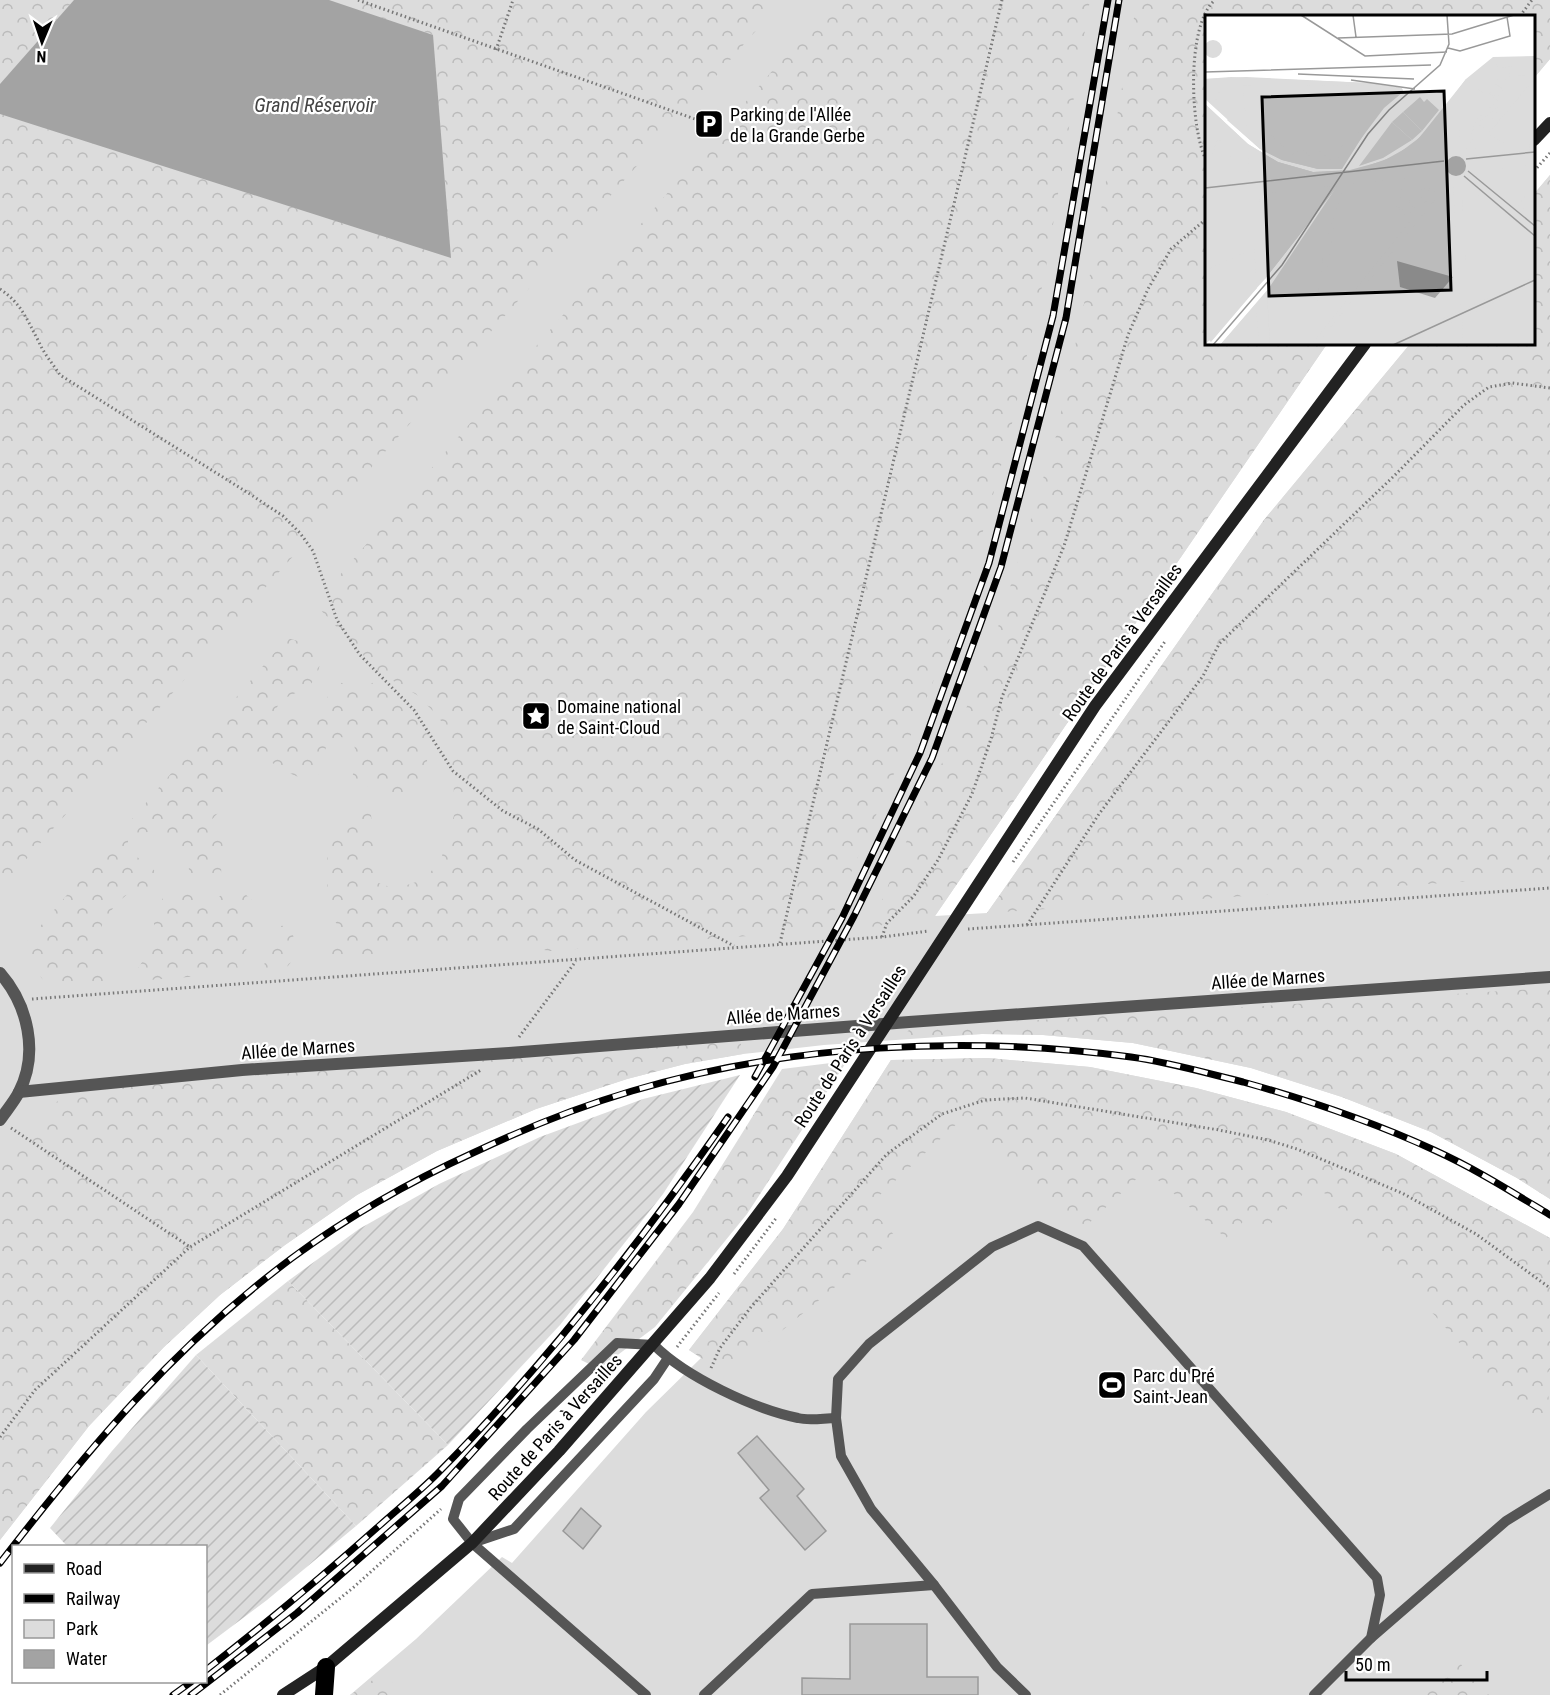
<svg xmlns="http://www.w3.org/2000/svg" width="1550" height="1695" font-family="'Roboto Condensed',sans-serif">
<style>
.green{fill:#dcdcdc}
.forest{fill:url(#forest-crowns)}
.garden{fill:url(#garden-furrows)}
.water{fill:#a3a3a3}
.building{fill:#c4c4c4;stroke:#999;stroke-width:1.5}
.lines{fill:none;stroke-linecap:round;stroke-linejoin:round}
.path{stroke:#777;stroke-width:3;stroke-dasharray:1.5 3;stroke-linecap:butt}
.lane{stroke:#555;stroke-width:10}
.street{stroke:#555;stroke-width:12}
.secondary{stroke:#222;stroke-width:12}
.highway{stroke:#000;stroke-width:18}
.rail-casing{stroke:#000;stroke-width:7}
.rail{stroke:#fff;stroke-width:4.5;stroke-dasharray:14;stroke-linecap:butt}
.labels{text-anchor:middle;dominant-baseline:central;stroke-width:4.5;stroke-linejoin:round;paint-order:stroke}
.poi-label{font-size:18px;fill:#000;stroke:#fff;text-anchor:start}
.street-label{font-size:18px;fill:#000;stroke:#fff}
.water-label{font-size:20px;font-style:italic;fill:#444;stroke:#fff}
.inset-road{fill:none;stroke:#999;stroke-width:1.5}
.view{fill:#000;fill-opacity:0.15;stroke:#000;stroke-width:3}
.inset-edge{fill:none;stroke:#000;stroke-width:3}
</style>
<defs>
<pattern id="forest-crowns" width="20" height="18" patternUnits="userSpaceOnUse" patternTransform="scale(1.5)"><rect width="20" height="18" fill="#dcdcdc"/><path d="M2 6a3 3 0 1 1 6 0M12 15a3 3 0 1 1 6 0" fill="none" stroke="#bbb"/></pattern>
<pattern id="garden-furrows" width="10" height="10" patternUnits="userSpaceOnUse" patternTransform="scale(1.5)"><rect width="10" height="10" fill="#dcdcdc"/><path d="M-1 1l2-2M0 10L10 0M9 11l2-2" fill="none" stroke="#bbb"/></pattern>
</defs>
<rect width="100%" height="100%" fill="#fff"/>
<g class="green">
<path d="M0 0H1550V59L1534 78V16H1206V344H1327L935 916 987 913 1264 520 1410 344H1534V194L1550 175V1199L1517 1178 1431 1132 1342 1097 1251 1068 1133 1043 1043 1035 982 1034 824 1045 743 1054 685 1064 627 1079 536 1109 437 1151 357 1195 285 1245 220 1295 164 1347 89 1426 0 1540Z"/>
<path d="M988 1058 1090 1067 1196 1088 1286 1112 1396 1154 1550 1238V1695H350L416 1639 502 1557 512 1563 646 1412 701 1358 689 1350 783 1229 891 1060Z"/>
</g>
<g class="forest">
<path d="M0 0H74L0 84Z"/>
<path d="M329 0H783L0 889V114L451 258 433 35Z"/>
<path d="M833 0H1090L1045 273 1009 437 975 560 954 629 923 707 826 930 550 951 492 941 399 946 382 954 328 960 338 926 327 908V857L332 827 358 811 371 814 376 882 395 889 425 879 441 859 455 812 451 742 439 717 417 695 380 673 315 604Z"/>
<path d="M1137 0H1550V59L1534 78V16H1206V344H1327L935 916 871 927 907 840 957 730 992 647 1056 436 1089 280Z"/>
<path d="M1550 175V876L987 913 1264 520 1410 344H1534V194Z"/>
<path d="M287 638 309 644 321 658C315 701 291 684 276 709L280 717C318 721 320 711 336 681L361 690 374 682C392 690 410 696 422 712 430 722 428 771 424 782 420 790 416 796 409 801L394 797 379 788 361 785 352 778C356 764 359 750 350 738L340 737 326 745 324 771C320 773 315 777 311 778 287 783 263 741 234 763 209 782 235 785 226 803 223 809 215 815 211 821L213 827 223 839 221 874 212 880H193L189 870 188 859 173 842 149 832 135 833 128 841V850L154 870 158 883 146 890 131 891 116 904 104 921 98 934 104 952 105 983 50 988 19 951Z"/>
<path d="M171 888 192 895 199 904 211 903 224 893 240 890 251 899C253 911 258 925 253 937 249 948 241 955 237 966L245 971 263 967 281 926 291 924C294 941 300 959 283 970L135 981 137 970 154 943V917L166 891Z"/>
<path d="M1550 988V1199L1517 1178 1431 1132 1342 1097 1251 1068 1133 1043 1043 1035 982 1034 901 1038 911 1028Z"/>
<path d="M740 1040 743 1054 685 1064 627 1079 536 1109 437 1151 357 1195 285 1245 220 1295 164 1347 89 1426 0 1540V1149L25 1139 72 1084Z"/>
<path d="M988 1058 1090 1067 1196 1088 1286 1112 1396 1154 1550 1238V1370L1547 1373 1550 1420 1538 1431 1326 1194 1311 1187 1268 1226 1247 1218 1226 1238 1146 1170 1086 1226 1030 1190 962 1119 868 1206 896 1237 728 1375 689 1350 783 1229 891 1060Z"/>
<path d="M847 1061 747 1214 655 1327 599 1369 581 1360 693 1212 782 1069Z"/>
<path d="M288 1281 448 1445 356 1526 196 1355Z"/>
<path d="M1459 1661 1468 1675 1489 1695H1426Z"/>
<path d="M382 1674 406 1695H350Z"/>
</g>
<g class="garden">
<path d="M740 1075 663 1194 560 1325 448 1445 288 1281 359 1229 439 1184 540 1137 643 1099Z"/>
<path d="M196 1355 356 1526 267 1600 207 1645 206 1546H67L50 1528 112 1451Z"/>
</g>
<path class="water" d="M74 0H329L433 35 451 258 0 114V84Z"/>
<g class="building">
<path d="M757 1436 804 1489 797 1496 826 1531 805 1550 760 1498 769 1490 738 1453Z"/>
<path d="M581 1508 601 1526 583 1549 563 1531Z"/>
<path d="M850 1624H927V1677H978V1695H802V1678L850 1679Z"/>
</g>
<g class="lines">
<g class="path">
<path d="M358 0 709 124"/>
<path d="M1520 16 1532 0"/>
<path d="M496 50 513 0"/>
<path d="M1206 160C1190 128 1186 24 1215 0"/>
<path d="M1534 171 1550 153"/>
<path d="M0 289C22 304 27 320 39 342 44 354 53 364 60 375L253 496 283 516 300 533 313 551 337 620 360 655 414 710 453 771 503 811 538 829 575 860 734 946"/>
<path d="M1013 862 1166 640"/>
<path d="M1027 925 1099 814 1203 676 1219 644 1395 475 1464 405 1489 387 1512 383 1550 388"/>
<path d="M968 929 1550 888"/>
<path d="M882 937 887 923 913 897 938 860 972 794 991 739 1002 697 1064 546 1128 335 1148 289 1171 249 1206 219"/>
<path d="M780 943 1002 0"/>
<path d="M32 999 882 937 929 931"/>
<path d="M519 1037 576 961"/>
<path d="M11 1128 190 1247"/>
<path d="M734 1274 777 1217"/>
<path d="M677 1347 719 1293"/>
<path d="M711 1368 720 1348 751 1307 887 1154 942 1114 985 1100 1025 1098 1219 1130 1268 1140 1297 1149 1402 1193 1476 1234 1550 1288"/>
<path d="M0 1437 35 1390 190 1247 481 1070"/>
<path d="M220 1695 354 1587 441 1509"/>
</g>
<g class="lane">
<path d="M472 1543 514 1529 654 1379 668 1358"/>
<path d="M1371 1638 1506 1521 1550 1494"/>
<path d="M646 1695 472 1543 453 1519 459 1499 527 1429 617 1343 654 1345C686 1377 754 1409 798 1418 810 1421 824 1418 836 1418"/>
<path d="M704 1695 812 1594 934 1585"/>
<path d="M1026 1695 997 1667 934 1585 871 1509 841 1456 836 1418 838 1379 869 1344 992 1247 1038 1226 1083 1246 1377 1578 1380 1595 1371 1638 1314 1695"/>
</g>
<g class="street">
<path d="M0 973C28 1005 39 1053 19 1092 14 1102 6 1111 0 1120"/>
<path d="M19 1092 242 1070 509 1053 909 1022 1550 977"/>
</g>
<g class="secondary">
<path d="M1534 140 1550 123"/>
<path d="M283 1695 326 1667 472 1543 559 1451 710 1278 787 1176 1095 706 1365 344"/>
</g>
<path class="highway" d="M324 1695 326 1667"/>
<g class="rail-casing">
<g id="rail">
<path d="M755 1077 842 918 920 753 989 563 1053 316 1108 0"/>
<path d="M0 1563C89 1448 174 1346 292 1258 349 1216 411 1181 475 1152 526 1128 578 1107 632 1091 790 1044 968 1035 1131 1057 1168 1062 1206 1073 1243 1082 1308 1100 1373 1122 1434 1150 1474 1168 1512 1192 1550 1215"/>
<path d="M206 1670C265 1624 323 1576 379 1526 398 1509 419 1492 437 1474 545 1365 640 1243 728 1117"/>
<path d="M173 1695 191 1682"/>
<path d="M191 1695 297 1613 442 1486 574 1340 679 1204 773 1067 854 916 932 758 1001 567 1066 318 1119 0"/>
</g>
</g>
<use href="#rail" class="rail"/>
</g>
<defs>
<g id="parking-square" transform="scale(1.5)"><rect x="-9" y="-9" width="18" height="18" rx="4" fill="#000" stroke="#fff"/><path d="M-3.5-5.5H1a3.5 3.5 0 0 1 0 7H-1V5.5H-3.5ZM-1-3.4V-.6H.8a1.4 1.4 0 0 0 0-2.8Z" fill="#fff"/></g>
<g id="sight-square" transform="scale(1.5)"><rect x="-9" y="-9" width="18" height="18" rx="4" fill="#000" stroke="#fff"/><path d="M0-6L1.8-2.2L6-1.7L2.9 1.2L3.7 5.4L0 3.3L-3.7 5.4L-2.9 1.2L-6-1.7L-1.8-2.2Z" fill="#fff"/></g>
<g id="stadium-square" transform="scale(1.5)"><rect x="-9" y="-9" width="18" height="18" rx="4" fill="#000" stroke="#fff"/><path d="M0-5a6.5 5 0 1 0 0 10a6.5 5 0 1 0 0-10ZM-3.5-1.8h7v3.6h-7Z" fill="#fff"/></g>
</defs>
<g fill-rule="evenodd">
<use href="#parking-square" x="709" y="124"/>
<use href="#sight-square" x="536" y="716"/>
<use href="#stadium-square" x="1112" y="1385"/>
</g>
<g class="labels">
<g class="poi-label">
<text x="730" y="114">Parking de l'Allée<tspan x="730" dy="21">de la Grande Gerbe</tspan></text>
<text x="557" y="706">Domaine national<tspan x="557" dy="21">de Saint-Cloud</tspan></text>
<text x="1133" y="1375">Parc du Pré<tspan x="1133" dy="21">Saint-Jean</tspan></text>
</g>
<g class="street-label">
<text transform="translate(1122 642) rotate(-54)">Route de Paris à Versailles</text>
<text transform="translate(1268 979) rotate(-4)">Allée de Marnes</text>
<text transform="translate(783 1014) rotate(-4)">Allée de Marnes</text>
<text transform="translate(850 1046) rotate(-57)">Route de Paris à Versailles</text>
<text transform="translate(298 1049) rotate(-4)">Allée de Marnes</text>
<text transform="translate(555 1427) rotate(-48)">Route de Paris à Versailles</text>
</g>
<g class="water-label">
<text x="315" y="105">Grand Réservoir</text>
</g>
</g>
<g transform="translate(1205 15)">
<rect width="330" height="330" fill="#fff"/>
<path d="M-1 34a9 9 0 1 1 18 0a9 9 0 1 1-18 0ZM330 41V330H15L77 258 132 172 60 264 0 330V89L43 129 73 147 108 157 145 155 178 146 207 130 229 107 261 64 288 42ZM41 62 164 68 197 73 198 77 179 93 149 133 125 154H113L77 145 55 134 0 84V64Z" fill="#dcdcdc"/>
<path d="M289 48 295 53 307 51 309 67 312 61 322 60 296 88 280 75 293 82 298 74 289 68 290 64 303 65 306 55H282ZM26 62 164 68 197 73 198 77 194 80 188 75 184 79 174 72 170 78 164 71 97 70 67 85 59 77 48 82 47 70 38 71 42 118 57 121 59 113 87 140 97 134 106 142 113 135 128 147 139 137 135 133 155 116 159 119 137 154H113L77 145 55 134 22 105 34 93 32 71 13 74 15 81 7 88 0 82V64ZM330 63V125L324 129 325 135 265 141 276 127 278 131 300 133 301 129 283 119ZM261 64 290 88 271 105 266 121 265 109H256L253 128 263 129 276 114 274 107 294 91 296 93 257 138 249 136 233 148 154 154 190 141 214 123ZM0 89 43 129 73 147 108 157 136 156 55 165 50 160 49 138H44L43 167 29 166 27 144 22 138 0 142ZM198 97 217 116 207 125 187 107ZM326 150 330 168 309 196 266 157ZM229 159 240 163 209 201 205 199 210 191 195 195 206 205 106 330H65L62 276 132 171 140 169 120 228 112 286H117L129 213 145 169 203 163V179L199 180 196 172 190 178V189L195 195 194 182 203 189 206 184 216 185 217 172 226 177 223 172 230 167ZM243 169H248L256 295 183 330H111ZM126 171 95 219 60 264 54 179ZM330 177V213L314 199ZM277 179 330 224V261L263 292 257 185ZM49 233 52 273 6 327 0 321V256ZM330 268V318L324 330H266L263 300ZM51 289 54 330H15ZM257 303 258 330H201Z" fill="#dcdcdc"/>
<path d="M215 82 219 87 222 84 234 95 217 116 198 97ZM187 107 207 125 178 143 154 151ZM12 125 18 126 27 144 29 166 0 169V142L7 141Z" fill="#dcdcdc"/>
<path d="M241 151a10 10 0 1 1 20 0a10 10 0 1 1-20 0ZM192 246 248 262 230 283 195 272Z" fill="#a3a3a3"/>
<path class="inset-road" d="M96 0 160 41 242 37M148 0 151 22M133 23 247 19 309 0M243 33 255 36 305 21 302 2M0 57 226 50M93 59 209 64M146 65 210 74M261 144 330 137M263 156 330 211M259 161 330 221M0 173 239 146M8 330 77 250 163 119 184 95 235 50 244 29 242 0M188 330 330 265"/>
<path class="view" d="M239 76 246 275 64 281 57 82Z"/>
<rect width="330" height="330" class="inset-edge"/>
</g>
<rect x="12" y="1545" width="195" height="138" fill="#ffffff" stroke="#999999" stroke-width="1.5"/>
<rect x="24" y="1564" width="30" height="9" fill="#222222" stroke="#999999" stroke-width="1.5"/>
<text x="66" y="1575" font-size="18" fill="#000000">Road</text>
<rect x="24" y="1594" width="30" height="9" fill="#000000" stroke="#999999" stroke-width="1.5"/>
<text x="66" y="1605" font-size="18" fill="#000000">Railway</text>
<rect x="24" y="1620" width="30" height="18" fill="#dcdcdc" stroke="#999999" stroke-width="1.5"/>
<text x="66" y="1635" font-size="18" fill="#000000">Park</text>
<rect x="24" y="1650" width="30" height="18" fill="#a3a3a3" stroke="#999999" stroke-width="1.5"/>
<text x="66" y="1665" font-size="18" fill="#000000">Water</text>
<g transform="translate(42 42) rotate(182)" stroke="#ffffff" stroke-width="4.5" paint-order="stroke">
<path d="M0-4.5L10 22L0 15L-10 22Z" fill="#000000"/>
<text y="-9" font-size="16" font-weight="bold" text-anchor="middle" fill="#000000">N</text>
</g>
<path d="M1346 1671v9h141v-9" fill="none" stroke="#000000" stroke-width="3"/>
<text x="1355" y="1671" font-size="18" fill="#000000" stroke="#ffffff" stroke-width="4.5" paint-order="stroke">50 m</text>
</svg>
